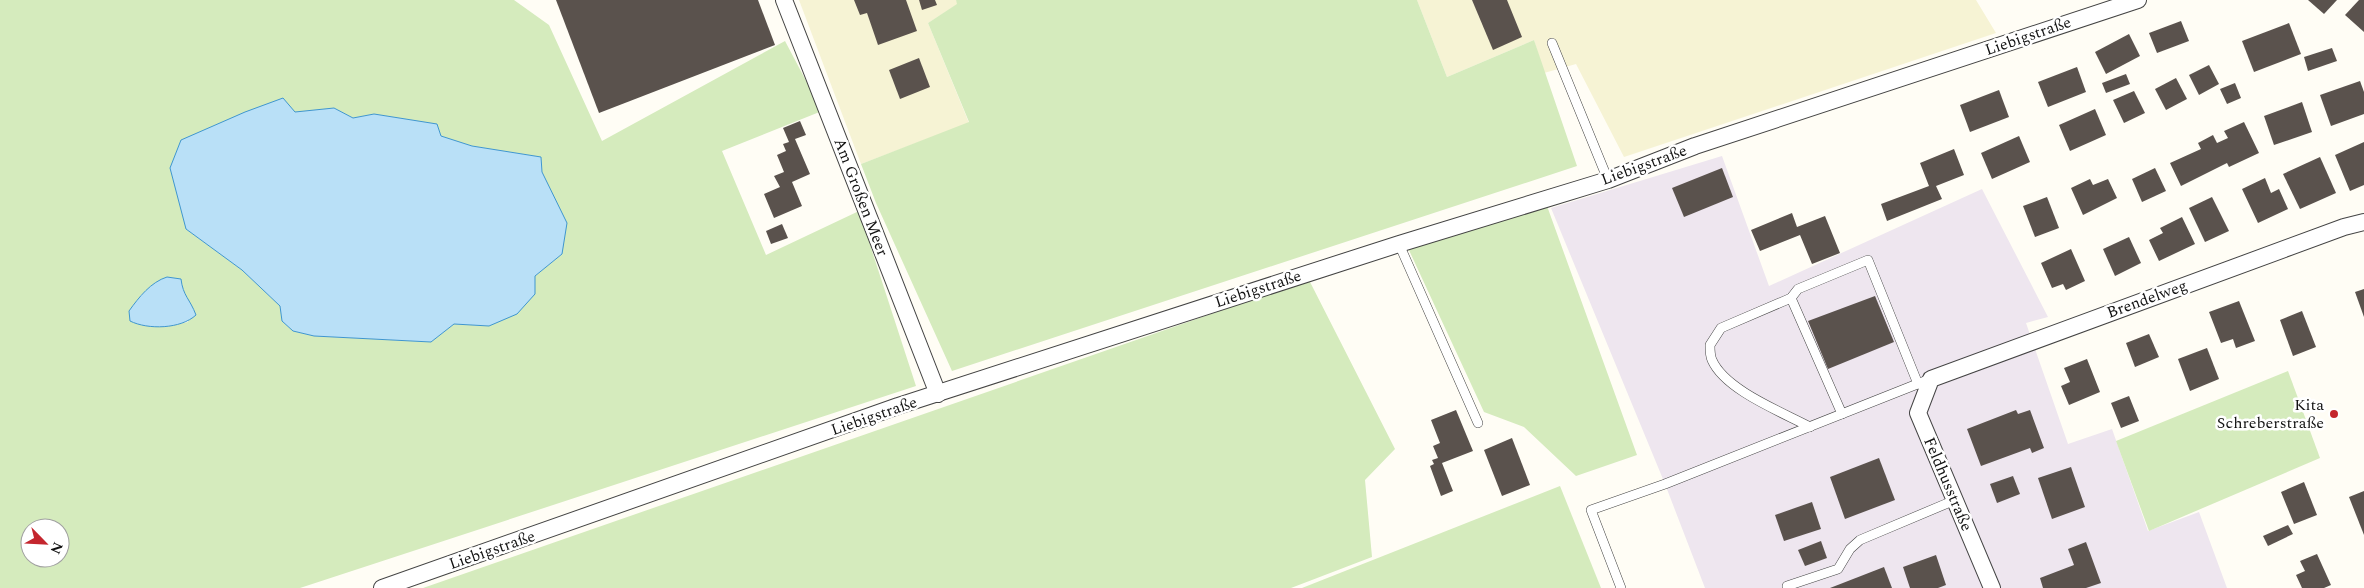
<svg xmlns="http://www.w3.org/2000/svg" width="2364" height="588" font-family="Spectral,serif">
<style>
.industrial{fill:#eee6ef}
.farmland{fill:#f6f3d4}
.green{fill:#d5ebbd;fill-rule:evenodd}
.water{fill:#b9e0f7;stroke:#3f96cf}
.building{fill:#5a524d}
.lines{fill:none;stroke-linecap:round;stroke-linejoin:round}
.lane-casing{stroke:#444;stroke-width:10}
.street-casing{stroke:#444;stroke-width:18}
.lane{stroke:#fff;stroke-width:9}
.street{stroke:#fff;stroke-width:16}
.poi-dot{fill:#c4262e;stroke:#fff;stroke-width:2}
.labels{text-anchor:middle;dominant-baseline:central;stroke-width:5;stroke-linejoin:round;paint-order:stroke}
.street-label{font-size:16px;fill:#111;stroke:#fff}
.poi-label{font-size:16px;fill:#111;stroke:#fff;text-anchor:end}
</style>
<rect width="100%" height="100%" fill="#fffdf5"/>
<path class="industrial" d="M1722 156 1769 286 1982 189 2048 317 2026 323 2068 444 2112 429 2148 531 2199 512 2227 588H1705L1665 484 1551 208Z"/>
<g class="farmland">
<path d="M799 0H956L958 4 928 23 969 123 861 164Z"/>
<path d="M1417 0H1976L1996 33 1624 157 1576 64 1544 73 1534 40 1447 77Z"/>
</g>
<g class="green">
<path d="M0 0H514L549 25 602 141 785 41 822 111 722 151 766 255 859 211 916 386 300 588H0ZM334 108 353 118 374 114 436 124 441 136 472 146 540 157 542 172 551 192 562 254 535 276V294L489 326 454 324 431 342 314 336 293 331 282 321 280 306 242 270 186 229 181 140C230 122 283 114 334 108ZM153 286 183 294 191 304 188 322 164 327 140 296ZM30 528H60V558H30Z"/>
<path d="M956 0H1417L1447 77 1534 40 1577 166 952 371 876 203 861 164 969 122 928 23 957 4Z"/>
<path d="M1547 206 1637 455 1576 476 1524 427 1484 412 1408 248Z"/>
<path d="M1309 280 1395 449 1365 480 1372 557 1291 588H423Z"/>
<path d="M2288 371 2320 458 2149 531 2116 441Z"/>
<path d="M1560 486 1601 588H1302Z"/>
</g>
<g class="water">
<path d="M283 98 295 112 334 108 353 118 374 114 437 124 441 136 472 146 541 157 542 172 567 223 562 254 535 276V294L517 314 489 326 454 324 431 342 314 336 293 331 282 321 280 306 242 270 186 229 170 168 181 140 245 112Z"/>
<path d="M167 277 181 279C183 296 190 299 196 315 181 329 148 330 130 321L129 311C139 297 151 282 167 277Z"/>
</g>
<g class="building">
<path d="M556 0H758L775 45 599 113Z"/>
<path d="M854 0H906L917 31 878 45 867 13 860 15Z"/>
<path d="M919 0H935L937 5 922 10Z"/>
<path d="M1472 0H1507L1522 37 1493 50Z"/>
<path d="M2308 0H2337L2324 14Z"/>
<path d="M2359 0H2364V32L2345 15Z"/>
<path d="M2181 21 2189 41 2157 53 2149 33Z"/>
<path d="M2289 23 2301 54 2254 72 2242 41Z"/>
<path d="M2129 34 2140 56 2106 74 2095 52Z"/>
<path d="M2332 48 2337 61 2308 71 2304 57Z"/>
<path d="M919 58 930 87 900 99 889 70Z"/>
<path d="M2209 65 2219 84 2199 95 2189 75Z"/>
<path d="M2077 67 2086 92 2048 107 2038 82Z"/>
<path d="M2126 74 2130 84 2106 93 2102 83Z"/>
<path d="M2176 78 2187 99 2166 110 2155 89Z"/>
<path d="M2360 81 2364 92V114L2331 126 2320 95Z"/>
<path d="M2235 83 2241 98 2227 104 2220 89Z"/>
<path d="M1999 90 2009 117 1970 132 1960 105Z"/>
<path d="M2134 91 2145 113 2124 123 2113 100Z"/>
<path d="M2302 102 2312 132 2274 145 2264 116Z"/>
<path d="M2095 109 2106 135 2070 151 2059 125Z"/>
<path d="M800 121 806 135 795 139 810 174 792 182 802 206 774 218 764 194 780 187 774 176 784 172 777 155 786 151 783 144 789 142 783 128Z"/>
<path d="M2244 122 2259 153 2229 167 2227 163 2181 186 2170 163 2201 149 2198 143 2213 135 2217 143 2228 138 2224 131Z"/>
<path d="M2019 136 2030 162 1992 179 1981 153Z"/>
<path d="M2364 142V185L2350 191 2335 155Z"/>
<path d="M1954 149 1964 175 1936 186 1942 199 1887 221 1881 204 1929 186 1920 163Z"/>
<path d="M2320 157 2336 193 2300 209 2283 174Z"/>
<path d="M1722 168 1733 197 1684 217 1672 188Z"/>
<path d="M2155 168 2166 191 2142 202 2132 179Z"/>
<path d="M2265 178 2271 193 2279 189 2288 209 2258 223 2242 189Z"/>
<path d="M2090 179 2093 185 2108 179 2117 198 2083 215 2071 188Z"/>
<path d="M2047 197 2059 228 2035 237 2023 206Z"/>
<path d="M2212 197 2229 231 2205 242 2189 208Z"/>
<path d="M1792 213 1797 227 1825 216 1840 253 1812 264 1800 235 1760 251 1751 230Z"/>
<path d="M2182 217 2195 244 2159 261 2149 240 2163 233 2160 228Z"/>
<path d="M782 224 788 238 771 244 766 231Z"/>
<path d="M2129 237 2141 263 2115 276 2103 249Z"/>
<path d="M2071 249 2085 281 2066 290 2063 284 2052 288 2041 263Z"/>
<path d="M2364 289V317L2355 292Z"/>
<path d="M1875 296 1894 342 1828 369 1808 321Z"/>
<path d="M2239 301 2255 341 2236 348 2233 339 2221 343 2209 312Z"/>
<path d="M2302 311 2316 347 2293 356 2280 320Z"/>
<path d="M2149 334 2159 357 2135 367 2126 343Z"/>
<path d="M2207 348 2219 379 2190 391 2178 359Z"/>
<path d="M2087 359 2100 392 2069 405 2061 386 2070 382 2064 368Z"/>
<path d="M2129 396 2139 421 2121 428 2111 403Z"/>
<path d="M1456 410 1473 451 1442 463 1453 491 1441 496 1430 466 1434 464 1432 460 1438 458 1433 446 1440 443 1431 420Z"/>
<path d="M2016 410 2018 414 2030 410 2044 448 2032 453 2030 448 1981 466 1967 429Z"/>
<path d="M1512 438 1530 485 1502 496 1484 450Z"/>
<path d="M1879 458 1895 500 1845 519 1830 477Z"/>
<path d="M2071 467 2085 507 2052 519 2038 478Z"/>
<path d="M2013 476 2020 494 1997 503 1990 484Z"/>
<path d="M2304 482 2317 515 2294 524 2281 492Z"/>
<path d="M2364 491V535L2349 497Z"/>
<path d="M1812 502 1821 529 1784 541 1775 515Z"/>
<path d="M2288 525 2293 534 2268 546 2263 536Z"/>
<path d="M1821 541 1827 558 1805 566 1798 550Z"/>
<path d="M2086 542 2101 583 2086 588H2043L2040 578 2074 565 2068 549Z"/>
<path d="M2317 554 2331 585 2324 588H2302L2296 575 2305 571 2300 561Z"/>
<path d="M1936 555 1946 585 1938 588H1910L1903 567Z"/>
<path d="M1884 567 1892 588H1830Z"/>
</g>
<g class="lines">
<g class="lane-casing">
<g id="lane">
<path d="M1552 43 1608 180"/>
<path d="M1399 244 1478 423"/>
<path d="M1791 298 1721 328 1710 345C1710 349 1710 356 1712 360 1725 390 1782 412 1810 427"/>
<path d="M1842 414 1791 298 1798 289 1868 260 1918 384"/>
<path d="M1787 586 1838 569 1850 549 1860 540 1955 500"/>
<path d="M1621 588 1591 510 1665 484 1930 379"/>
</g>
</g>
<g class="street-casing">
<g id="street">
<path d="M784 0 938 394"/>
<path d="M382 588 898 406 1399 244 1608 180 1695 146 2138 0"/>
<path d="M1992 588 1918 413 1931 379 2344 227 2364 222"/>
</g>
</g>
<use href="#lane" class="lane"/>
<use href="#street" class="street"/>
</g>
<circle class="poi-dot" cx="2334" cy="414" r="5"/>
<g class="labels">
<g class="street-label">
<text transform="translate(2028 36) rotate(-19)">Liebigstraße</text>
<text transform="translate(1644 165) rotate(-20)">Liebigstraße</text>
<text transform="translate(861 197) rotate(69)">Am Großen Meer</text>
<text transform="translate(1258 289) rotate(-18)">Liebigstraße</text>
<text transform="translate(2147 299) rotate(-20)">Brendelweg</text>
<text transform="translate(874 416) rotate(-19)">Liebigstraße</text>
<text transform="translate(1948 484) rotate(67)">Feldhusstraße</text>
<text transform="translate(492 550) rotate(-19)">Liebigstraße</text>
</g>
<g class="poi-label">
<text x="2324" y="405">Kita<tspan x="2324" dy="18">Schreberstraße</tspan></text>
</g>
</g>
<g transform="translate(45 543) rotate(114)"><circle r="24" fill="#ffffff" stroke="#a0a0a0"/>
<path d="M0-4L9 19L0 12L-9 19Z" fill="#c4262e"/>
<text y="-8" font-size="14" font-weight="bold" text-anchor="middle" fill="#111111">N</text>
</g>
</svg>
